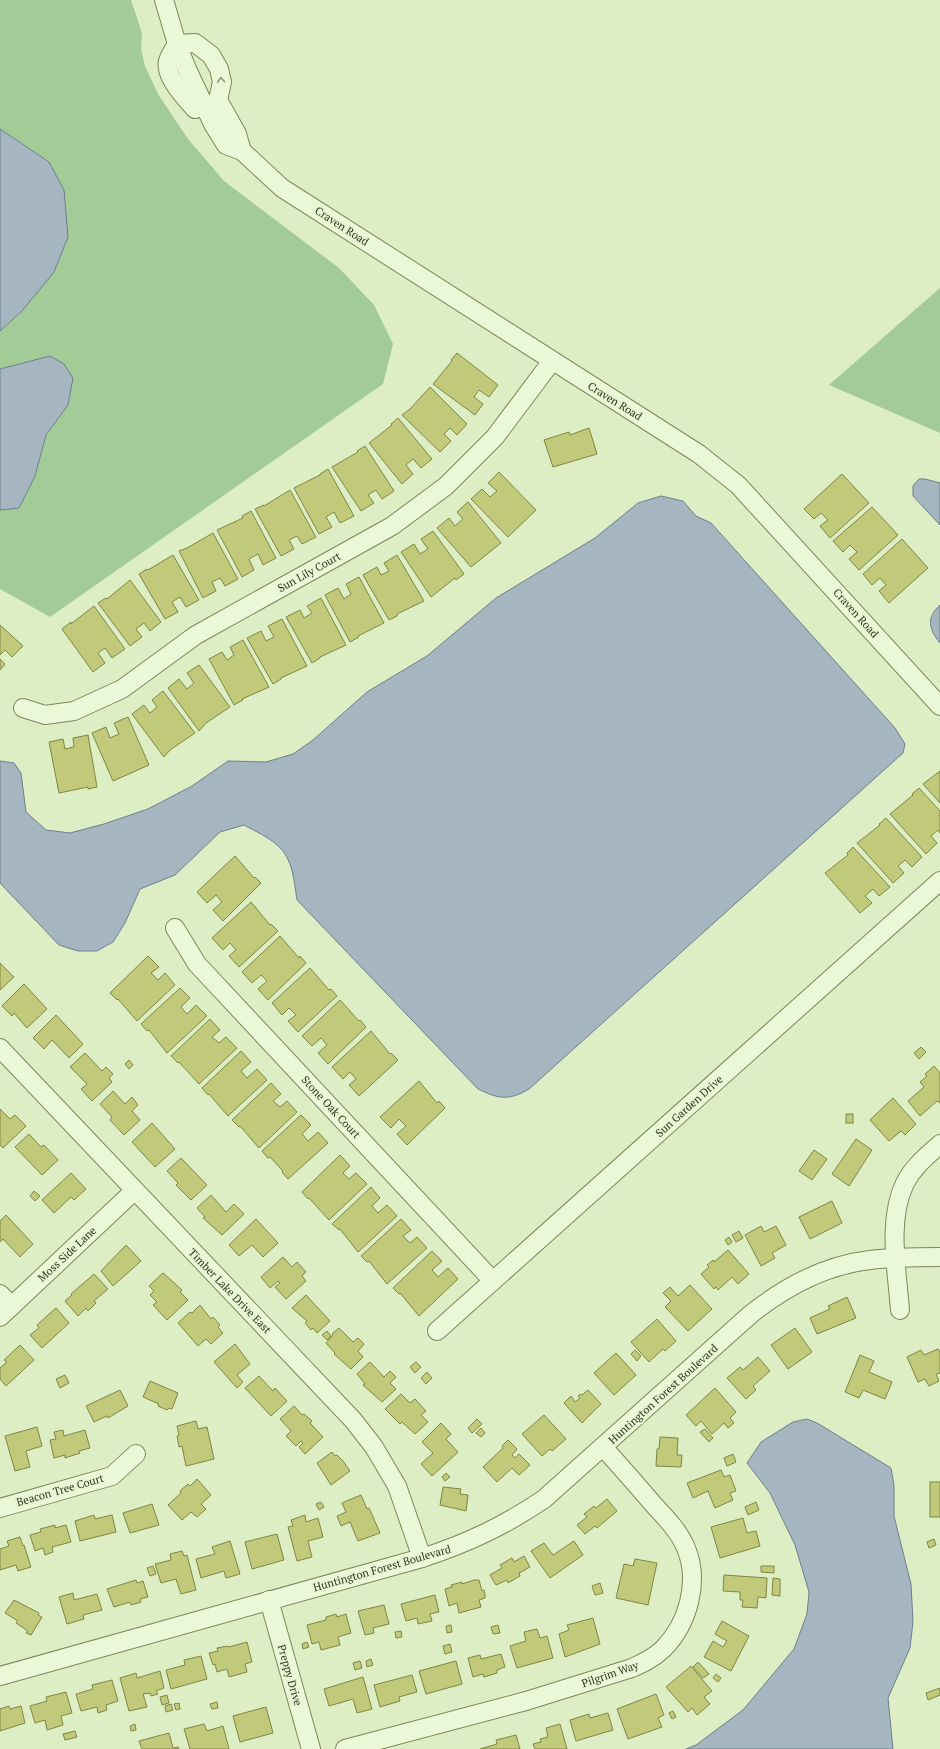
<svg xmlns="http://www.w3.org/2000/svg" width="940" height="1749" font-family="'PT Serif',serif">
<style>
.green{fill:#a2cb98}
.water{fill:#a6b6c0;stroke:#6d7f8e}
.building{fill:#c1ca7b;stroke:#7f8641}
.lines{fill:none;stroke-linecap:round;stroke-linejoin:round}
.minor-casing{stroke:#7d875b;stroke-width:20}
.minor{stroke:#ebf8d7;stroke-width:18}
.oneway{stroke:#8f987b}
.labels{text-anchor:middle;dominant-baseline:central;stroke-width:4;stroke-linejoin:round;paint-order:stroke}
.street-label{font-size:11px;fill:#33381f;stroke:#e7f5d4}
</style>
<rect width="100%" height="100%" fill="#ddedc4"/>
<g class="green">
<path d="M0 0H131L142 33 141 49 145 66 158 94 188 139 224 181 339 268 374 305 393 344 383 384 50 617 0 589V510L19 508 35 476 46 435 68 405 50 356 0 369V331L22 311 49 162 0 129Z"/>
<path d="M940 288V433L829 385Z"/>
</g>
<g class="water">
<path d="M0 129 49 162 64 190 68 237 54 272 22 311 0 331Z"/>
<path d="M50 356 64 364 73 378 68 405 46 435 35 476 19 508 0 510V369Z"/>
<path d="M919 479H925L940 483V525L913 496V486Z"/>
<path d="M661 496 683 501 696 516 711 523 895 728 905 744 903 753 529 1089C509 1101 499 1099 478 1089L297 900C294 881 293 858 277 845 268 837 255 831 244 825L220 832 175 875 140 889 125 923 113 942 97 951H78L59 945 0 883V761L14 763 21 773 26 812 46 830 70 833 104 824 148 809 192 786 228 761 266 762 293 754 313 740 367 692 427 656 496 598 595 538 638 503Z"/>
<path d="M940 605V643C929 630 926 617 940 605Z"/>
<path d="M807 1419 817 1423 891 1468 894 1485V1516L911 1584 913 1622 910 1648 888 1698 893 1749H686L696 1745 743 1710 794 1649 807 1614 809 1592 795 1545 770 1493 747 1463 761 1442 793 1422Z"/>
</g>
<g class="building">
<path d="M457 353 498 385 489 397 479 390 474 397 483 404 475 415 433 384 452 361 451 360Z"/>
<path d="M430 387 467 424 457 435 450 428 444 434 451 441 440 452 402 415 410 409Z"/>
<path d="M398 418 432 459 421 468 413 459 406 465 413 474 402 484 369 443 392 425 391 424Z"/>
<path d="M589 428 597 454 553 467 544 440 569 432 570 435Z"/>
<path d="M365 446 394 491 382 499 376 490 368 495 374 503 361 511 332 467 358 452 357 451Z"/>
<path d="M328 469 354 516 340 523 334 512 326 517 332 527 319 534 294 488 320 475V474Z"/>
<path d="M499 472 536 510 508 537 471 499 482 489 490 497 497 491 488 483Z"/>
<path d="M842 474 869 503 830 538 820 526 828 520 821 513 814 519 804 509Z"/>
<path d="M290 490 316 537 302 544 297 536 289 540 294 549 281 556 255 509 264 505V506Z"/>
<path d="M468 502 501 543 471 567 437 528 449 518 455 526 463 519 457 512Z"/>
<path d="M872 507 898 535 859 570 849 559 857 552 850 545 843 552 833 541Z"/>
<path d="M251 511 276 558 263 565 258 554 249 559 254 570 242 577 217 530 243 518 242 516Z"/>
<path d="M433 531 464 574 456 580 455 578 431 597 401 552 414 544 420 554 428 549 421 539Z"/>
<path d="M213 533 238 579 225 586 220 578 212 582 216 591 203 598 179 551 187 548Z"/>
<path d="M902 539 928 568 889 603 879 591 886 585 880 578 872 585 863 574Z"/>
<path d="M173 555 199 600 186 607 180 597 172 602 178 612 165 619 139 574 147 569 148 570Z"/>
<path d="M397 555 424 601 397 614V616L389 620 363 575 377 567 381 575 389 571 384 563Z"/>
<path d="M359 577 384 623 358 636 359 637 350 642 325 595 338 588 344 599 351 594 346 584Z"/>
<path d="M130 580 161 622 150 631 144 623 136 629 142 637 130 646 98 603 106 598 107 599Z"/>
<path d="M321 598 346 645 320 657V658L312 663 286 617 300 610 304 618 312 613 307 606Z"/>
<path d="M94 606 125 649 112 658 105 648 98 653 105 663 93 672 62 629 71 622V624Z"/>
<path d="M282 619 307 666 281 678V679L273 684 247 638 261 631 266 641 274 637 268 626Z"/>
<path d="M0 625 23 646 12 657 5 650 0 655Z"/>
<path d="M243 640 269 687 242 699 243 700 234 705 209 659 222 652 227 660 234 655 230 647Z"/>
<path d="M0 659 5 664 0 670Z"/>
<path d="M199 665 230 707 206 723 199 731 168 688 179 679 187 689 194 683 187 673Z"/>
<path d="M163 691 195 733 170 750 164 757 132 714 144 705 150 713 157 707 152 700Z"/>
<path d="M128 717 149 765 113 781 92 733 106 727 110 738 119 734 114 723Z"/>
<path d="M88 735 97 787 88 789V787L59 793 49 742 63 739 65 749 74 747 73 738Z"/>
<path d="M940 771V803L923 784Z"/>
<path d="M919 788 940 811V833L938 830 931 836 937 843 926 854 890 814 913 795 912 794Z"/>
<path d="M886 818 922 857 912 867 905 860 898 866 904 873 893 883 857 843 880 825 879 824Z"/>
<path d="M853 847 890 887 879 896 873 889 865 896 872 903 860 913 825 873 848 855 847 853Z"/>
<path d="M235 856 254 878 255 877 261 883 223 921 213 910 222 902 216 895 207 903 197 892Z"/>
<path d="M251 902 270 925 271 924 278 931 239 967 229 956 236 950 230 943 223 950 212 938Z"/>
<path d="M280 936 299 958 300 956 306 963 268 1000 258 989 267 981 261 975 252 983 242 972Z"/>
<path d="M148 956 159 967 151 973 158 980 165 973 175 985 137 1021 118 999 117 1000 110 993Z"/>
<path d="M0 963 14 977 0 990Z"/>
<path d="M310 968 329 990 331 989 337 996 298 1032 288 1021 296 1015 289 1008 282 1015 272 1003Z"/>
<path d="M24 984 47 1009 27 1028 14 1013 12 1016 2 1006Z"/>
<path d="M180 988 190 998 181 1007 187 1014 196 1005 207 1016 167 1053 149 1030 147 1031 141 1024Z"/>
<path d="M340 1000 359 1021 360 1020 366 1027 328 1064 318 1053 327 1045 321 1038 312 1046 302 1036Z"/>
<path d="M56 1015 83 1044 69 1058 52 1040 44 1049 33 1038Z"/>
<path d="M210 1019 220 1030 212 1037 219 1043 226 1037 237 1048 199 1084 179 1062 178 1063 171 1056Z"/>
<path d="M371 1031 390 1054 391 1053 398 1060 359 1096 349 1085 356 1079 350 1072 343 1079 332 1067Z"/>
<path d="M921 1047 926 1052 919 1059 914 1053Z"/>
<path d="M241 1051 251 1062 241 1071 247 1078 257 1069 267 1080 228 1116 209 1094 208 1095 202 1088Z"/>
<path d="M85 1053 102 1071 106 1067 113 1074 109 1078 112 1082 92 1101 81 1089 87 1084 70 1067Z"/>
<path d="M129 1060 133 1065 129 1069 125 1064Z"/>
<path d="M934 1066 940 1073V1103L937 1101 920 1116 908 1101 924 1087 920 1082 927 1076 925 1074Z"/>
<path d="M419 1081 437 1103 439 1101 445 1108 407 1145 397 1134 406 1126 399 1119 391 1128 380 1117Z"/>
<path d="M271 1083 281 1094 273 1101 280 1107 287 1101 297 1112 259 1148 240 1126 239 1127 232 1120Z"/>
<path d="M113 1091 125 1104 132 1097 138 1105 132 1111 140 1120 124 1135 110 1120 112 1117 100 1104Z"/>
<path d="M893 1098 916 1124 905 1135 901 1131 889 1141 870 1120Z"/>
<path d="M0 1109 10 1119 15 1115 26 1126 3 1148 0 1145Z"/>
<rect x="846" y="1114" width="7" height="9"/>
<path d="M301 1115 311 1125 302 1134 308 1141 318 1132 328 1143 288 1179 282 1172 283 1171 270 1157 268 1158 262 1151Z"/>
<path d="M152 1123 175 1149 155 1167 132 1142Z"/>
<path d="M29 1134 41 1147 44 1145 58 1160 42 1175 15 1147Z"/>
<path d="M856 1139 872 1150 849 1186 832 1174Z"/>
<path d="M814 1150 827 1159 812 1180 799 1171Z"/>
<path d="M340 1155 350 1166 343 1173 349 1179 356 1173 367 1184 329 1220 309 1198 308 1199 302 1192Z"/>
<path d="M181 1158 207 1185 191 1200 176 1185 178 1183 167 1171Z"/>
<path d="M71 1173 86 1189 74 1200 71 1197 54 1213 42 1200Z"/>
<path d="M371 1187 380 1198 372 1206 378 1213 387 1205 397 1216 358 1252 340 1229 339 1230 332 1224Z"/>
<path d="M34 1191 40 1196 35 1201 30 1196Z"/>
<path d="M211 1195 226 1212 234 1204 244 1214 222 1235 203 1218 205 1217 197 1208Z"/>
<path d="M832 1201 842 1223 810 1239 799 1217Z"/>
<path d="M6 1215 33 1244 20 1257 3 1239 0 1242V1221Z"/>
<path d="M256 1219 278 1243 263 1257 252 1245 239 1256 229 1245Z"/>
<path d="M401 1219 411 1230 403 1236 410 1243 417 1237 427 1248 387 1284 369 1261 367 1262 361 1256Z"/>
<path d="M761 1226 764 1232 776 1226 786 1245 772 1253 775 1258 761 1266 745 1235Z"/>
<path d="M739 1231 743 1238 736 1242 732 1235Z"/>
<path d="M729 1237 732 1242 728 1245 725 1240Z"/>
<path d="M126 1245 141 1261 113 1286 101 1271Z"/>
<path d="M728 1250 749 1274 738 1284 732 1277 718 1290 716 1287 714 1289 701 1274 709 1267 707 1265 713 1260 714 1262Z"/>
<path d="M432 1251 442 1261 432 1270 438 1277 448 1268 458 1279 419 1316 400 1293 399 1294 393 1288Z"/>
<path d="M283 1257 292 1267 297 1262 306 1272 302 1276 306 1281 286 1299 275 1287 280 1283 278 1281 270 1288 261 1277Z"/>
<path d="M163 1273 182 1290 180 1292 188 1300 167 1320 153 1305 157 1302 150 1295 154 1291 149 1286Z"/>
<path d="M94 1274 108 1289 94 1301 96 1303 88 1311 86 1308 78 1316 65 1301 72 1295 71 1294Z"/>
<path d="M690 1285 712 1309 688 1331 665 1307 671 1301 663 1293 670 1287 678 1296Z"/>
<path d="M306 1295 330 1321 317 1333 313 1328 311 1330 305 1323 307 1321 292 1308Z"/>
<path d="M847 1297 856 1318 817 1334 810 1318 830 1309 828 1306Z"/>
<path d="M200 1305 211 1319 213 1317 220 1325 218 1327 223 1333 211 1344 206 1339 198 1346 178 1323 190 1312 192 1313Z"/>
<path d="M56 1308 69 1323 42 1348 30 1335 39 1328 37 1325Z"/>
<path d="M657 1319 676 1341 665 1351 663 1349 649 1362 631 1342Z"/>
<path d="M339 1328 353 1342 358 1338 364 1344 358 1351 363 1357 351 1369 334 1354 335 1353 326 1343 332 1336 333 1333Z"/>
<path d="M795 1328 812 1352 788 1369 771 1345Z"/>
<path d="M327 1331 331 1336 327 1340 322 1335Z"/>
<path d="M235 1344 250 1364 237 1375 243 1382 237 1388 214 1362Z"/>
<path d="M20 1345 34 1360 6 1386 0 1379V1368L7 1362 4 1360Z"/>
<path d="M938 1349 940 1352V1373L936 1374 939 1381 929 1386 925 1379 918 1382 907 1357 921 1350 924 1355Z"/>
<path d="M635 1350 641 1356 637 1361 631 1354Z"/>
<path d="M616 1353 636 1375 614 1395 594 1373Z"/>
<path d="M860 1355 874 1361 869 1372 892 1382 885 1399 863 1390 859 1398 845 1392Z"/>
<path d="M758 1357 770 1371 753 1386 756 1390 746 1399 727 1378 740 1367 743 1370Z"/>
<path d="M370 1362 384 1377 390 1371 396 1377 390 1383 396 1389 382 1402 363 1385 365 1384 357 1374Z"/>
<path d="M416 1362 421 1367 415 1373 410 1367Z"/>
<path d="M427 1372 432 1378 426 1384 421 1378Z"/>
<path d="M65 1375 69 1383 60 1388 56 1379Z"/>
<path d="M259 1376 273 1391 275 1388 287 1401 271 1416 245 1388Z"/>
<path d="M150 1381 178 1393 172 1409 169 1408 167 1410 158 1406 159 1404 143 1397Z"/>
<path d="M715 1388 736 1412 730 1418 734 1423 728 1428 724 1423 712 1434 701 1421 696 1426 686 1415Z"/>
<path d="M120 1390 128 1406 108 1418 107 1416 94 1422 86 1406Z"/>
<path d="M588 1390 601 1404 582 1423 564 1403 571 1396 575 1402 580 1398 578 1396 581 1394 582 1395Z"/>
<path d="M401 1394 410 1403 415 1399 426 1411 421 1415 428 1422 415 1434 402 1422 400 1424 385 1409Z"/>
<path d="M294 1406 302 1415 304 1414 312 1421 310 1423 323 1437 305 1454 299 1447 303 1443 301 1441 296 1446 286 1436 291 1431 280 1419Z"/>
<path d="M544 1415 566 1439 552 1451 550 1449 542 1456 522 1434Z"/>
<path d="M477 1419 482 1424 472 1433 468 1428Z"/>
<path d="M196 1421 198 1429 207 1427 214 1459 186 1466 182 1446 179 1447 177 1436 179 1435 177 1426Z"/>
<path d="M441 1423 451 1434 446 1439 458 1452 432 1476 421 1464 433 1453 422 1442Z"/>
<path d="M37 1427 42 1446 26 1451 30 1467 15 1471 5 1436Z"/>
<path d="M481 1428 485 1433 481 1437 476 1433Z"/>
<path d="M705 1429 713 1438 709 1442 700 1432Z"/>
<path d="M63 1430 64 1436 85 1430 90 1448 79 1451 80 1453 65 1458V1455L54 1458 50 1440 56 1439 54 1432Z"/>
<path d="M660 1437 678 1438 677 1455H682L681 1467 656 1466 657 1449H659Z"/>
<path d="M508 1440 517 1449 512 1455 515 1458 519 1454 530 1465 519 1475 512 1468 497 1482 483 1467 503 1448 502 1446Z"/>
<path d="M332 1452 335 1456 337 1455 343 1461 350 1471 331 1485 317 1463Z"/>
<path d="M733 1454 736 1462 727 1466 724 1458Z"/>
<path d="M721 1470 724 1477 730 1475 736 1491 730 1493 733 1500 715 1508 708 1491 693 1498 687 1483Z"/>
<path d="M446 1473 450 1477 445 1481 442 1477Z"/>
<path d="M197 1479 211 1495 201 1504 206 1509 197 1517 191 1512 182 1520 168 1505 181 1493 180 1491 188 1484 190 1486Z"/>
<rect x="930" y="1482" width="10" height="35"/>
<path d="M443 1487 461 1489 460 1494 468 1495 466 1511 440 1505Z"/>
<path d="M361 1495 367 1509 369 1508 380 1533 358 1541 350 1522 341 1526 337 1516 346 1512 342 1503Z"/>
<path d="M607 1499 617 1511 597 1528 595 1526 585 1534 577 1525 587 1517 584 1514 594 1506 596 1508Z"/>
<path d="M321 1502 324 1507 319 1510 316 1504Z"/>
<path d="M756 1502 759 1510 748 1515 745 1507Z"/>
<path d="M152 1504 159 1525 130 1533 123 1513Z"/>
<path d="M94 1515 95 1519 112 1515 116 1532 80 1541 75 1521Z"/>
<path d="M305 1515 306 1522 318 1518 323 1537 308 1541 312 1557 297 1561 288 1527 293 1526 291 1520Z"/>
<path d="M743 1518 747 1533 756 1531 760 1546 720 1558 711 1527Z"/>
<path d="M55 1525V1528L66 1525 71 1542 52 1547 53 1552 45 1555 43 1548 35 1551 30 1535 41 1532 40 1529Z"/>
<path d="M277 1534 284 1560 252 1569 245 1542Z"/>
<path d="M20 1537 23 1546 24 1545 31 1567 18 1571 16 1565 0 1570V1549L9 1546 7 1541Z"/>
<path d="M934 1539 936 1545 929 1548 927 1542Z"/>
<path d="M230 1541 240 1574 226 1578 224 1571 201 1578 196 1559 215 1554 212 1547Z"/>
<path d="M574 1541 583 1555 550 1578 531 1551 544 1543 553 1555Z"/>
<path d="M182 1551 184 1556 187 1555 196 1590 181 1594 176 1579 161 1583 155 1564 171 1560 170 1554Z"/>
<path d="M524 1556 530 1567 519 1573 520 1576 508 1583 507 1580 496 1585 490 1575 502 1568 500 1565 512 1558 514 1562Z"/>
<path d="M635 1559 657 1563 648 1605 616 1598 624 1564 633 1566Z"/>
<path d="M153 1566 156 1574 150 1576 147 1568Z"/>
<path d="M761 1566H774V1573L761 1572Z"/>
<path d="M724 1575 767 1578 766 1598 758 1597 757 1608 742 1607 743 1600H740V1592L723 1591Z"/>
<path d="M773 1578 780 1579V1596L772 1595Z"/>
<path d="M136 1580 137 1583 143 1581 148 1597 140 1599 141 1602 131 1605 130 1602 114 1607 107 1589Z"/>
<path d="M474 1580H479L482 1591 484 1590 485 1595V1598L479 1600 481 1607 459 1613 457 1603 449 1606 445 1589 452 1587 451 1585 462 1582V1584Z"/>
<path d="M600 1583 603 1593 595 1595 592 1586Z"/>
<path d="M73 1593 74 1600 97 1594 102 1610 83 1615 84 1619 67 1624 59 1597Z"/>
<path d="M435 1595 439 1612 430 1614 432 1621 418 1624 417 1618 406 1621 401 1604Z"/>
<path d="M14 1600 39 1613 38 1615 42 1617 31 1635 26 1633 28 1631 16 1623 18 1621 5 1613Z"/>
<path d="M384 1605 389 1624 373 1628 374 1633 365 1635 358 1611Z"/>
<path d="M336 1614 337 1617 346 1614 351 1633 338 1637 340 1645 321 1650 319 1642 312 1644 307 1625 326 1620V1617Z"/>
<path d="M593 1618 600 1644 565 1657 559 1634 569 1630 567 1625Z"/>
<path d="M722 1621 749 1636 731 1671 704 1657 713 1641 723 1647 727 1641 715 1634Z"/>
<path d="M451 1625 452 1632 447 1633 446 1626Z"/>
<path d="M498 1625 500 1633 493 1634 491 1627Z"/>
<path d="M537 1629 540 1638 547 1636 553 1658 517 1668 510 1646 526 1641 524 1632Z"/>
<path d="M401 1631 402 1637 396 1638 395 1632Z"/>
<path d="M247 1642 252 1662 245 1664 247 1672 229 1677 227 1669 217 1672 215 1664 213 1665 209 1653 218 1651 217 1648 228 1646 229 1647Z"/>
<path d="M307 1642 309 1647 303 1649 302 1644Z"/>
<path d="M450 1644 452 1652 445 1654 443 1646Z"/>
<path d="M501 1654 505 1667 497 1670V1673L484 1677 483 1674 473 1677 468 1658 480 1655 481 1659Z"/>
<path d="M201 1656 207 1679 171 1689 166 1670 185 1665 184 1660Z"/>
<path d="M371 1659 373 1665 367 1667 366 1661Z"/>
<path d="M360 1661 362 1668 355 1670 353 1663Z"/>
<path d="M456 1661 462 1684 426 1694 419 1671Z"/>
<path d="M698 1662 709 1674 703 1678 693 1667Z"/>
<path d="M691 1666 712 1691 704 1697 710 1704 697 1715 692 1708 688 1712 666 1687Z"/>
<path d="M160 1671 164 1688 156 1691 158 1694 151 1696 150 1693 143 1694 147 1707 129 1711 120 1678 136 1673 137 1678Z"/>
<path d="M716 1674 721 1678 718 1682 713 1678Z"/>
<path d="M412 1675 417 1692 399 1697 400 1701 380 1707 374 1685Z"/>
<path d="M363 1677 372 1709 357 1713 353 1699 329 1706 324 1689Z"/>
<path d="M112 1680 118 1701 106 1705 107 1710 98 1713 97 1707 81 1711 76 1694 93 1689 92 1685Z"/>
<path d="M940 1688V1695L928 1700 926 1693Z"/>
<path d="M66 1692 72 1713 61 1716 63 1725 47 1730 45 1720 35 1723 30 1706 47 1701 46 1697Z"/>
<path d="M656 1694 664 1715 658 1718 662 1727 628 1739 617 1709Z"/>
<path d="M167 1695 169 1703 162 1705 160 1697Z"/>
<path d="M217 1702 218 1708 212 1709 210 1704Z"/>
<path d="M179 1703 180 1709 176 1710 174 1704Z"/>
<path d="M171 1704 173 1710 166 1712 165 1706Z"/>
<path d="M9 1706 10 1709 21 1706 25 1723 0 1731V1709Z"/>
<path d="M266 1707 273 1733 240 1742 233 1716Z"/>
<path d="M673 1711 676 1717 672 1719 669 1713Z"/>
<path d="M608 1713 613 1730 576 1741 570 1720 589 1714 590 1718Z"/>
<path d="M135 1724 136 1730 131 1731 130 1726Z"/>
<path d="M204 1724 207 1731 223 1726 229 1749H190L184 1729Z"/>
<path d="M560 1724 567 1749H535L533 1744 541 1742 540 1739 548 1737 546 1728Z"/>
<path d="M75 1731 77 1737 65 1740 63 1734Z"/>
<path d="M169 1733 173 1748 178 1747 179 1749H142L139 1741Z"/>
<path d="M516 1735 520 1749H480L497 1744 496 1740Z"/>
</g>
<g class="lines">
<g class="minor-casing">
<g id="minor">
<path d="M164 0 177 44 187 69 213 124 226 145 242 151 282 188 699 454 738 485 940 706"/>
<path d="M177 44 195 43 211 55 219 69 222 82 218 100 237 134 242 151"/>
<path d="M177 44C174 49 170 55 168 61 164 76 186 99 195 109L210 104"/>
<path d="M23 708 45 715 74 711 122 689 196 635 392 526 446 486 495 437 552 361"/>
<path d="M175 928 197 964 493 1281"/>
<path d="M0 1048 353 1420 374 1447 397 1486 422 1558"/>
<path d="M0 1294 12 1306"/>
<path d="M900 1310C897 1270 887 1220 905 1183 913 1167 927 1156 940 1144"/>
<path d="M0 1317 134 1191"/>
<path d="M437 1331 940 881"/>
<path d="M0 1508 112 1476 136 1454"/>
<path d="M269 1600 311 1749"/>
<path d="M0 1676 422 1558C468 1543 504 1526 544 1499L751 1314C785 1287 826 1265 870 1260 893 1257 916 1257 940 1257"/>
<path d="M345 1749 526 1701 632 1668C643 1663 654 1658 663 1649 688 1624 700 1582 686 1548 679 1531 665 1517 653 1504 637 1485 620 1466 603 1447"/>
</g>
</g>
<use href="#minor" class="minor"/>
</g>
<defs><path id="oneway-chevron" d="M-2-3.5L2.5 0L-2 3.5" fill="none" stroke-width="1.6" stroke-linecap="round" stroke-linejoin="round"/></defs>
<use class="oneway" href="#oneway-chevron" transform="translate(221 80) rotate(-95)"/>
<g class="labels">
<g class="street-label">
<text transform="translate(342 226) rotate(33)">Craven Road</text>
<text transform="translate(615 401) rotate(32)">Craven Road</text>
<text transform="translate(309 572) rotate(-29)">Sun Lily Court</text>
<text transform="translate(856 613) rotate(48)">Craven Road</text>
<text transform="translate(689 1106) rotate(-42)">Sun Garden Drive</text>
<text transform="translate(331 1107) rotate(47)">Stone Oak Court</text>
<text transform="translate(67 1254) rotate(-43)">Moss Side Lane</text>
<text transform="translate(230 1291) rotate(46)">Timber Lake Drive East</text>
<text transform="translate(663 1394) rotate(-42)">Huntington Forest Boulevard</text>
<text transform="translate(60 1490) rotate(-16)">Beacon Tree Court</text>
<text transform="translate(382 1568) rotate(-16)">Huntington Forest Boulevard</text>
<text transform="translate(610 1674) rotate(-19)">Pilgrim Way</text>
<text transform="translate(290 1675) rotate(74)">Preppy Drive</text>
</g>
</g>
</svg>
